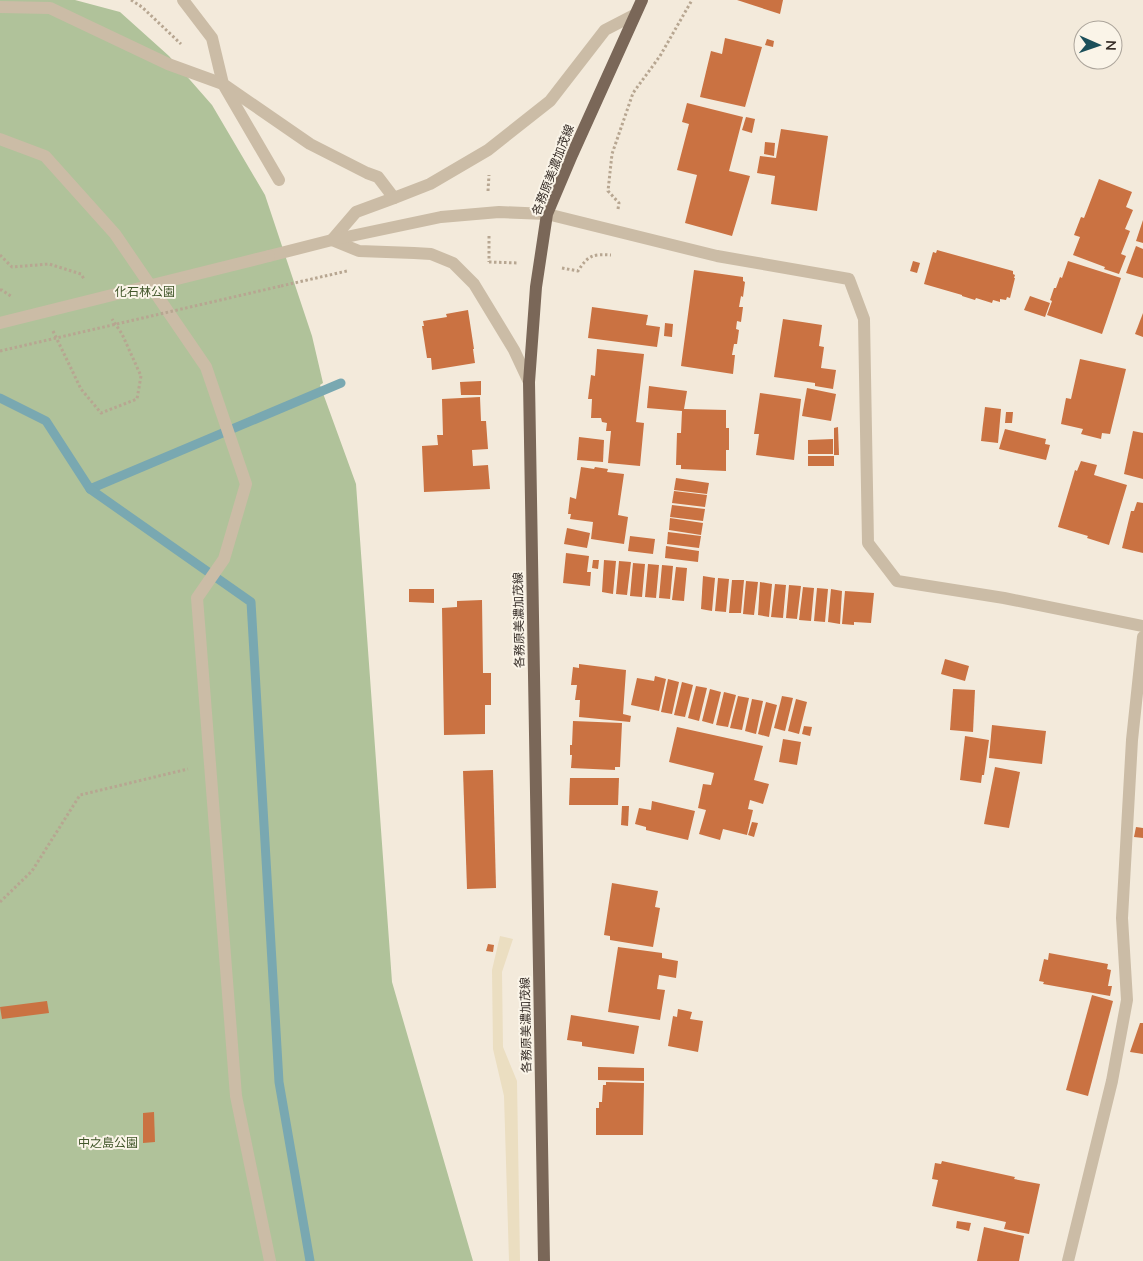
<svg xmlns="http://www.w3.org/2000/svg" width="1143" height="1261" font-family="'Nunito Sans','Noto Sans JP',sans-serif">
<style>
.green{fill:#b0c29a}
.plaza{fill:#ebdec1}
.lines{fill:none;stroke-linecap:round;stroke-linejoin:round}
.stream{stroke:#79a8b1;stroke-width:9}
.building{fill:#ca7242}
.path{stroke:#b7a691;stroke-width:3;stroke-dasharray:2.5 2.5;stroke-linecap:butt}
.minor{stroke:#cbbca6;stroke-width:12}
.major{stroke:#7a6758;stroke-width:12}
.path-bridge{stroke:#b7a691;stroke-width:3;stroke-dasharray:2.5 2.5;stroke-linecap:butt}
.minor-bridge{stroke:#cbbca6;stroke-width:12}
.labels{text-anchor:middle;dominant-baseline:central;stroke-width:4;stroke-linejoin:round;paint-order:stroke}
.street-label{font-size:12px;fill:#372e28;stroke:#faf4e8}
.park-label{font-size:12px;fill:#41562a;stroke:#faf4e8}
</style>
<rect width="100%" height="100%" fill="#f3eadb"/>
<path class="green" d="M0 0H75L120 12 169 56 212 105 265 195 312 336 323 383 320 385 356 484 392 982 473 1261H0Z"/>
<path class="plaza" d="M500 936 513 939 502 972 503 1047 517 1081 520 1261H509L504 1096 493 1049 492 970Z"/>
<g class="lines">
<g class="stream">
<path d="M0 398 46 421 90 489 341 383"/>
<path d="M90 489 251 602 279 1082 310 1261"/>
</g>
</g>
<g class="building">
<path d="M737 0H783L780 14Z"/>
<path d="M725 38 762 47 745 107 700 97 711 51 722 54Z"/>
<path d="M767 39 774 41 773 47 765 45Z"/>
<path d="M687 103 743 117 729 171 750 176 732 236 685 223 697 175 677 170 689 124 682 122Z"/>
<path d="M746 117 755 119 752 133 742 130Z"/>
<path d="M781 129 828 136 817 211 771 204 775 176 757 173 760 156 776 158Z"/>
<path d="M765 142 775 143 774 156 764 154Z"/>
<path d="M1099 179 1132 192 1126 207 1133 210 1125 229 1130 231 1121 254 1126 256 1119 274 1104 269 1105 267 1073 255 1080 237 1074 235 1081 217 1084 218Z"/>
<path d="M1143 220V243L1136 241Z"/>
<path d="M1136 246 1143 249V278L1126 273Z"/>
<path d="M937 250 1013 271V274L1015 275 1014 278H1015L1010 298 1007 297 1006 300 1000 299V302L993 300 992 303 976 298 975 300 962 296V295L924 284 933 252 936 253Z"/>
<path d="M913 261 920 263 917 273 910 271Z"/>
<path d="M1068 261 1121 278 1102 334 1047 315 1052 301 1050 300 1054 288H1056L1060 277 1062 278Z"/>
<path d="M694 270 743 277V281L745 282 743 297 741 296 739 307H743L741 322 737 321 736 329 739 330 737 344H734L732 355H735L733 374 681 366Z"/>
<path d="M1030 296 1050 303 1045 317 1024 310Z"/>
<path d="M592 307 648 315 646 325 660 327 657 347 588 338Z"/>
<path d="M468 310 474 349H473L475 363 432 370 431 358H427L422 326H424L423 321 447 317 446 314Z"/>
<path d="M1143 313V337L1135 334Z"/>
<path d="M783 319 822 325 819 346 824 347 821 368 836 370 833 389 815 386V383L774 377Z"/>
<path d="M665 323 673 324 672 337 664 336Z"/>
<path d="M597 349 644 354 636 422 644 423 640 466 608 463 611 431H606L607 423 602 422 601 418H591L592 399H588L591 375 595 376Z"/>
<path d="M1080 359 1126 369 1110 434 1102 433 1101 439 1081 434 1083 429 1061 424 1066 398 1071 399Z"/>
<path d="M481 381V395H461L460 382Z"/>
<path d="M649 386 687 391 684 409 726 410V428H729V450H726V471L681 469V465H676L677 433H681L682 411 647 408Z"/>
<path d="M807 388 836 394 831 421 802 416Z"/>
<path d="M760 393 801 399 794 460 756 455 759 434H754Z"/>
<path d="M480 397 481 421H486L488 449 472 450 473 466 488 465 490 489 424 492 422 446 438 445 437 435H443L442 399Z"/>
<path d="M985 407 1001 409 998 443 981 441Z"/>
<path d="M1006 412H1013L1012 423H1005Z"/>
<path d="M838 427 839 455H834V428Z"/>
<path d="M1005 429 1046 439 1045 444 1050 445 1046 460 999 449Z"/>
<path d="M1133 431 1143 433V479L1124 474Z"/>
<path d="M579 437 604 440 603 462 577 460Z"/>
<path d="M833 439V454H808V440Z"/>
<rect x="808" y="456" width="26" height="10"/>
<path d="M1081 461 1097 465 1094 475 1127 485 1109 545 1087 538 1088 536 1058 527 1075 470 1077 471Z"/>
<path d="M581 467 594 469 595 467 608 469 607 472 624 474 618 515 628 517 624 544 591 539 593 522 570 519 571 514H568L570 497 576 499Z"/>
<path d="M676 478 709 483 707 494 674 490Z"/>
<path d="M674 491 707 495 705 507 672 503Z"/>
<path d="M1137 502 1143 503V553L1122 548 1131 511H1134Z"/>
<path d="M672 505 705 509 703 521 670 517Z"/>
<path d="M670 518 703 523 701 535 669 530Z"/>
<path d="M567 528 590 533 587 548 564 544Z"/>
<path d="M668 532 701 536 699 548 667 544Z"/>
<path d="M630 536 655 539 653 554 628 551Z"/>
<path d="M666 546 699 551 698 562 665 558Z"/>
<path d="M566 553 589 556 587 572H591L590 586 563 583Z"/>
<path d="M593 560H599L598 569 592 568Z"/>
<path d="M604 560 616 561 613 594 602 592Z"/>
<path d="M619 561 631 562 627 595 616 594Z"/>
<path d="M633 563 645 564 642 597 630 596Z"/>
<path d="M648 564 659 565 656 598 645 597Z"/>
<path d="M662 565 673 566 670 599 659 598Z"/>
<path d="M676 567 687 568 684 601 672 600Z"/>
<path d="M703 576 715 578 712 611 701 609Z"/>
<path d="M718 578 729 579 726 612 715 611Z"/>
<path d="M732 580H744L741 613H729Z"/>
<path d="M746 581 758 582 754 615 743 614Z"/>
<path d="M760 582 772 584 769 617 758 615Z"/>
<path d="M775 584 786 585 783 618 771 617Z"/>
<path d="M789 585 801 586 797 619 786 618Z"/>
<path d="M803 587 814 588 811 621 799 620Z"/>
<path d="M817 588 828 589 825 622 814 621Z"/>
<path d="M409 589H434V603L409 602Z"/>
<path d="M831 589 842 591 840 624 828 622Z"/>
<path d="M845 591 874 593 871 623 854 622V625L842 624Z"/>
<path d="M482 600 483 673H491V705H485V734L444 735 442 608 457 607V601Z"/>
<path d="M945 659 969 666 965 681 941 674Z"/>
<path d="M579 664 626 670 623 714 631 716 630 722 579 717 580 700H575L577 685H571L573 667 579 668Z"/>
<path d="M655 676 666 679 659 711 631 705 637 678 654 681Z"/>
<path d="M668 679 679 682 672 714 661 712Z"/>
<path d="M682 682 693 685 685 717 674 715Z"/>
<path d="M696 686 707 688 699 721 688 718Z"/>
<path d="M710 689 721 692 713 724 702 721Z"/>
<path d="M953 689 975 690 973 732 950 730Z"/>
<path d="M724 692 736 695 728 727 716 725Z"/>
<path d="M738 696 749 698 742 730 730 728Z"/>
<path d="M782 696 793 698 785 731 774 728Z"/>
<path d="M752 699 763 701 756 734 745 731Z"/>
<path d="M796 699 807 702 799 734 788 731Z"/>
<path d="M766 702 777 705 769 737 758 734Z"/>
<path d="M573 721 622 723 620 767H615V770L571 768 572 755H570V745H572Z"/>
<path d="M992 725 1046 731 1042 764 989 758Z"/>
<path d="M804 726 812 727 810 736 802 734Z"/>
<path d="M677 727 763 746 754 780 769 784 763 804 750 800 748 809 753 810 747 835 723 829 720 840 699 834 706 810 698 808 703 784 711 785 714 773 669 762Z"/>
<path d="M965 736 989 740 984 775H982L981 783 960 780Z"/>
<path d="M783 739 801 742 797 765 779 762Z"/>
<path d="M995 767 1020 772 1009 828 984 824Z"/>
<path d="M493 770 496 888 467 889 463 771Z"/>
<path d="M570 778H619L618 805H569Z"/>
<path d="M652 801 695 811 688 840 646 830V827L635 824 639 808 651 810Z"/>
<path d="M622 806H629L628 826 621 825Z"/>
<path d="M752 822 758 823 754 837 748 835Z"/>
<path d="M1136 827 1143 828V838L1134 837Z"/>
<path d="M612 883 658 891 655 907 660 908 653 947 610 940V936L604 935Z"/>
<path d="M488 944 494 945 493 952 486 951Z"/>
<path d="M618 947 662 953V958L678 961 676 978 659 975 657 989 665 990 660 1020 608 1012Z"/>
<path d="M1049 953 1108 964 1107 969 1111 970 1108 986H1112L1110 996 1043 984 1044 982 1039 981 1044 959 1048 960Z"/>
<path d="M1092 995 1113 1001 1088 1096 1066 1090Z"/>
<path d="M47 1001 49 1013 2 1019 0 1007Z"/>
<path d="M678 1009 692 1012 690 1019 703 1021 698 1052 668 1046 673 1016 677 1017Z"/>
<path d="M571 1015 639 1026 634 1054 582 1046V1042L567 1040Z"/>
<path d="M1140 1023H1143V1054L1130 1052Z"/>
<path d="M598 1067 644 1068V1081L598 1080Z"/>
<path d="M606 1082 644 1083 643 1135H596V1108H599V1102H602L603 1085H606Z"/>
<path d="M154 1112 155 1142 143 1143V1113Z"/>
<path d="M942 1161 1015 1177 1014 1179 1040 1184 1029 1234 1004 1229 1006 1222 932 1206 938 1180 932 1179 935 1163 941 1164Z"/>
<path d="M957 1221 971 1223 969 1231 956 1228Z"/>
<path d="M984 1227 1024 1236 1019 1261H977Z"/>
</g>
<g class="lines">
<g class="path">
<path d="M131 0 142 7 181 44"/>
<path d="M488 191 489 175"/>
<path d="M618 209 619 203 608 191 612 154 633 93 660 56 692 0"/>
<path d="M489 236V262"/>
<path d="M0 255 12 267 49 264 81 274 84 279"/>
<path d="M489 262 518 263"/>
<path d="M562 268 578 271C588 255 593 254 611 255"/>
<path d="M281 286 347 271"/>
<path d="M0 290H2L12 297"/>
<path d="M53 331 81 389 101 413 137 399 141 376 122 334 112 319"/>
<path d="M0 902 32 871 80 795 188 769"/>
</g>
<g class="minor">
<path d="M183 0 212 38 223 84 310 144 367 173 378 177 394 198"/>
<path d="M0 7 50 8 168 64 223 84 279 180"/>
<path d="M0 139 45 156 115 234 206 367 246 484 224 559 197 598 236 1096 270 1261"/>
<path d="M332 240 356 212 394 198 430 184 488 150 550 101 605 30 634 15"/>
<path d="M332 240 359 251 414 253 431 254 453 263 474 284 514 350 529 382"/>
<path d="M269 256 332 240 441 217 499 212 547 214 717 256 849 279 864 319 868 543 897 581 1004 598 1143 626"/>
<path d="M1068 1261 1112 1081 1127 1000 1122 918 1132 740 1143 637"/>
</g>
<path class="major" d="M544 1261 529 382 536 287 547 214 572 155 642 0"/>
<path class="path-bridge" d="M0 351 281 286"/>
<path class="minor-bridge" d="M0 323 269 256"/>
</g>
<g class="labels">
<g class="street-label">
<text transform="translate(553 170) rotate(-69)">各務原美濃加茂線</text>
<text transform="translate(519 620) rotate(-91)">各務原美濃加茂線</text>
<text transform="translate(526 1025) rotate(-91)">各務原美濃加茂線</text>
</g>
<g class="park-label">
<text x="145" y="292">化石林公園</text>
<text x="108" y="1143">中之島公園</text>
</g>
</g>
<g transform="translate(1098 45) rotate(92)"><circle r="24" fill="#faf4e8" stroke="#aca59b"/>
<path d="M0-4L9 19L0 12L-9 19Z" fill="#1b4f5a"/>
<text y="-8" font-size="14" font-weight="bold" text-anchor="middle" fill="#372e28">N</text>
</g>
</svg>
